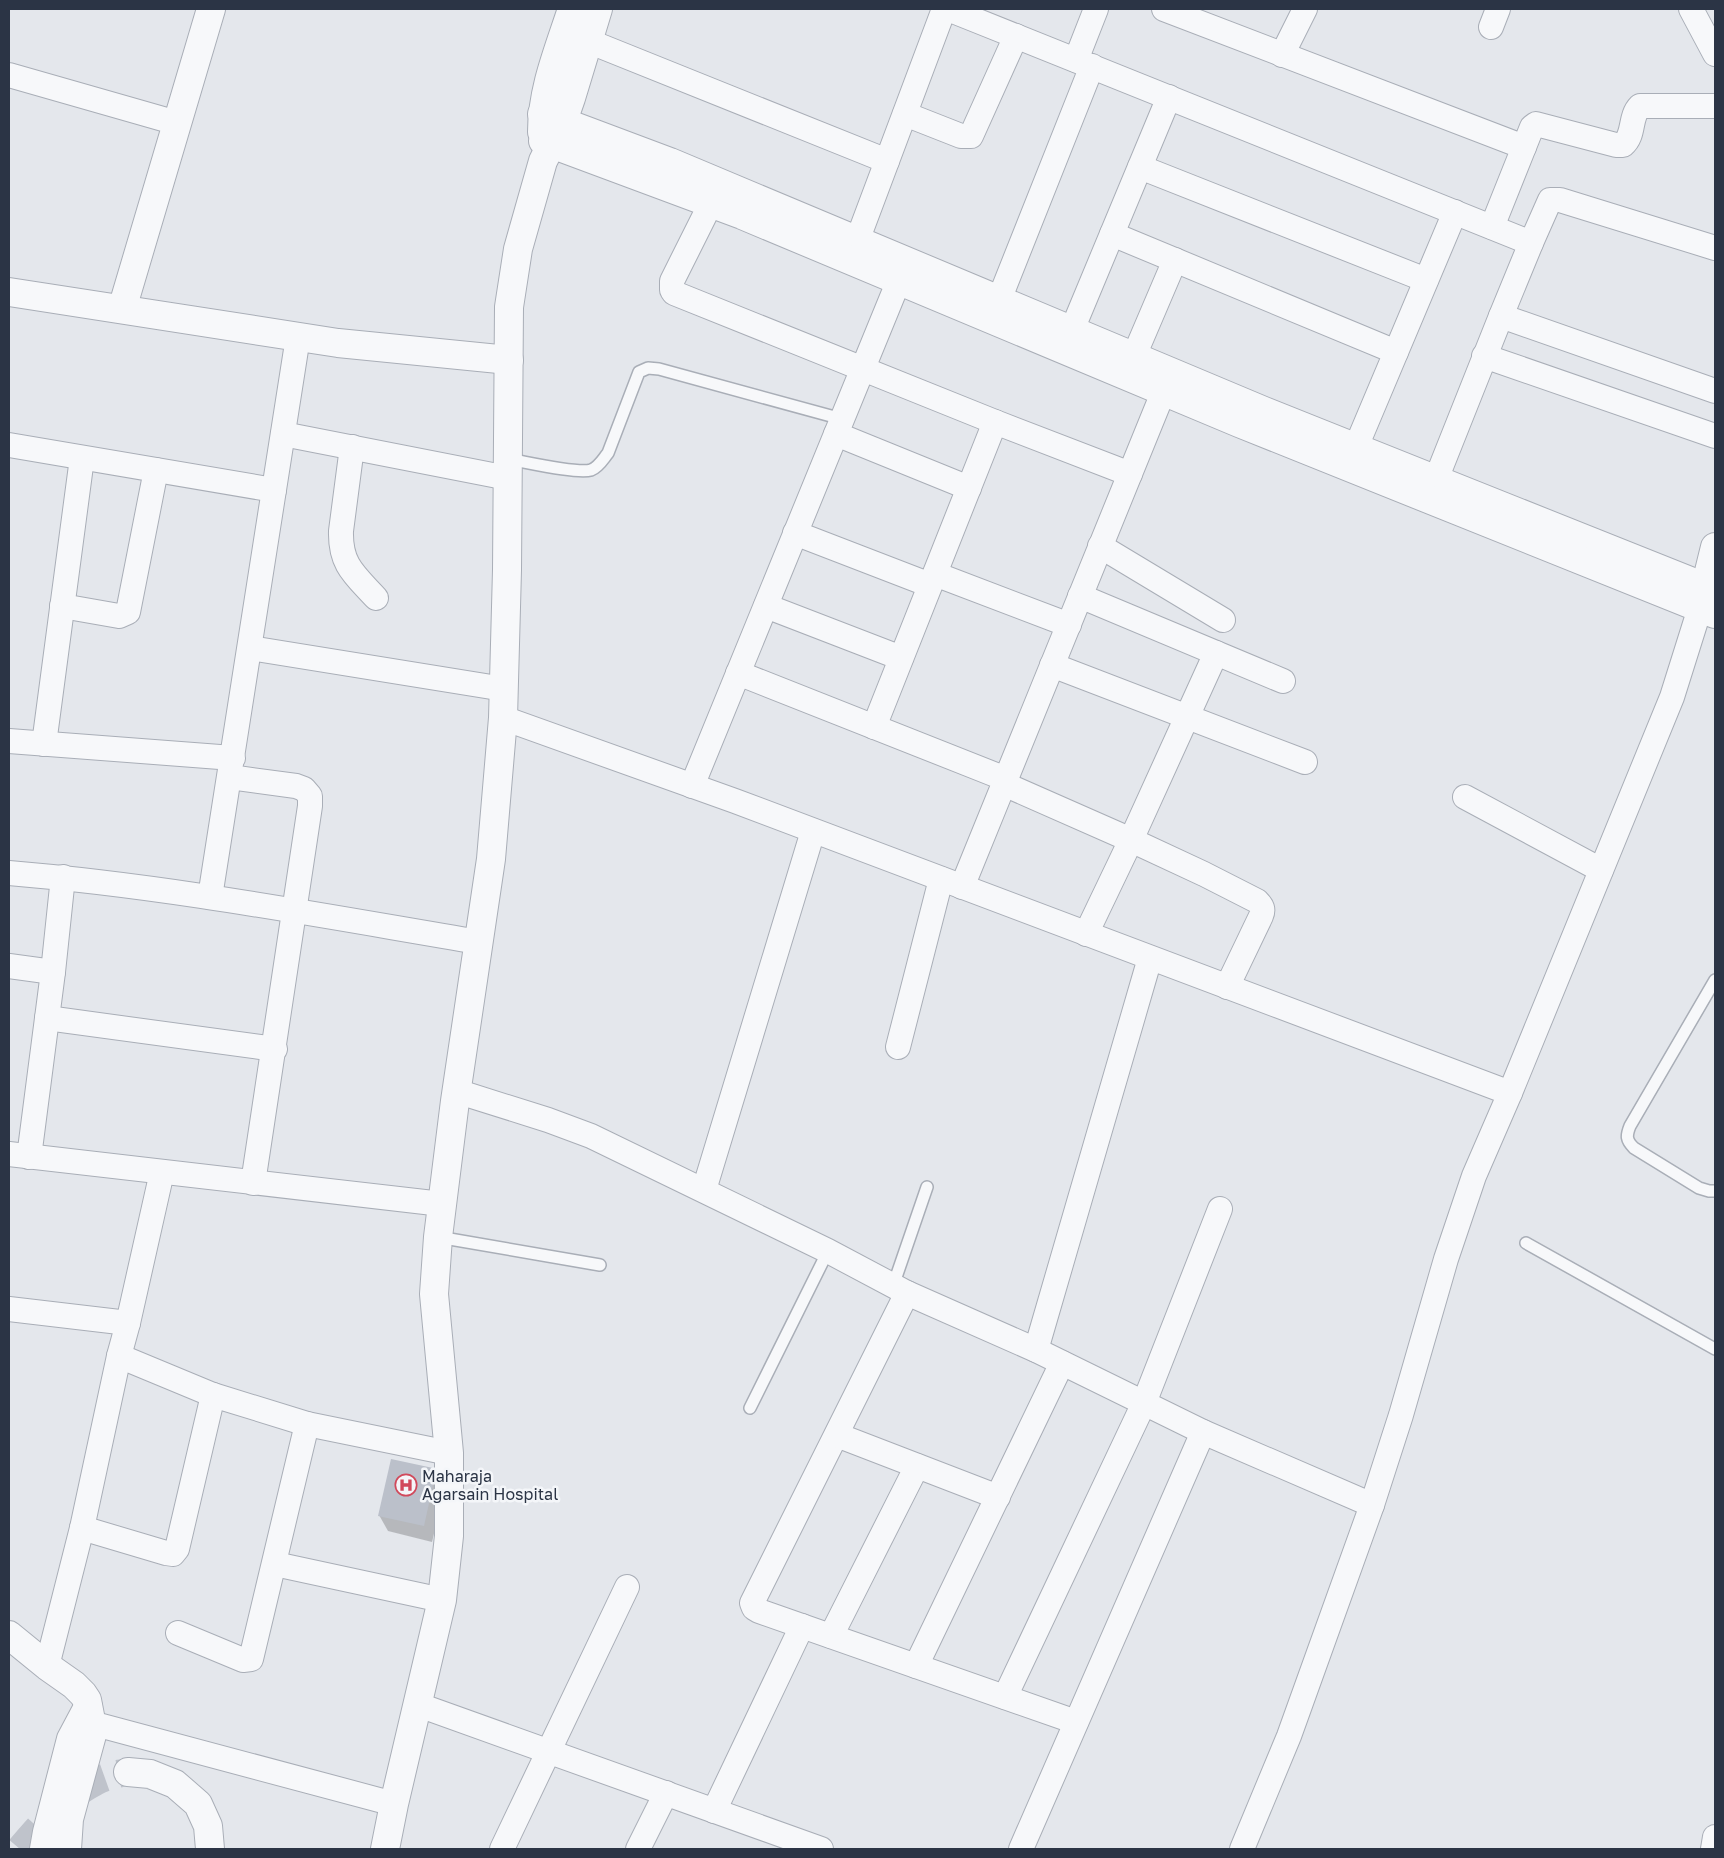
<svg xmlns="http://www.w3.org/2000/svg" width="1724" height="1858" font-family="'Golos Text',sans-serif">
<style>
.shadow{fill:#0003}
.building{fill:#bbc0ca}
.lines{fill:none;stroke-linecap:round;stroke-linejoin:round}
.tertiary-tunnel{stroke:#bfc3cb;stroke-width:28;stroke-dasharray:28 14;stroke-linecap:butt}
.service-casing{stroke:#a9aeb7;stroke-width:14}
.minor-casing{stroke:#a9aeb7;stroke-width:26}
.tertiary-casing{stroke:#a9aeb7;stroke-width:30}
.service{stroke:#f7f8fa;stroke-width:11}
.minor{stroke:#f7f8fa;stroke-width:24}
.tertiary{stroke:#f7f8fa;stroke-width:28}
.labels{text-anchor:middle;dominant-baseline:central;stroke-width:5;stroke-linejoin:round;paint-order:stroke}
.poi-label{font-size:16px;fill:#2b3445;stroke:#f4f6f9;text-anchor:start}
</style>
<rect width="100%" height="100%" fill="#e4e7ec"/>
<path class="shadow" d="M433 1470 442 1486V1501L432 1542 388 1531 379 1515Z"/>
<path class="building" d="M391 1459 433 1468V1485L424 1526 378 1516Z"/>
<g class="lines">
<path class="tertiary-tunnel" d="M20 1849C42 1823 64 1798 95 1782 105 1776 117 1774 128 1772"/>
<g class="service-casing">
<g id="service">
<path d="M508 459C526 462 577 474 591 470 599 467 603 459 608 453L639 372 648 368 659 369 842 419"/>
<path d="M1715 980 1630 1126C1626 1136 1626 1140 1634 1148L1699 1188 1709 1191H1715"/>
<path d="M438 1237 600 1265"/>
<path d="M1526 1243 1715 1349"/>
<path d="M893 1286 927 1187"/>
<path d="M750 1408 828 1251"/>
</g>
</g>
<g class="minor-casing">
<g id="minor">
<path d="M948 9 1531 243"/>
<path d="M1164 9 1524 147 1492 227"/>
<path d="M1691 9 1715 54"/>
<path d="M1491 27 1498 9"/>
<path d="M588 41 887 161"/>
<path d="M1282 55 1305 9"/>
<path d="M1076 60 1096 9"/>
<path d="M9 75 177 123"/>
<path d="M905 114 961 136H971L1016 36"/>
<path d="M1524 147 1532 127 1536 124 1616 145H1623C1635 135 1629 117 1640 106H1715"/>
<path d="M1140 167 1426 280"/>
<path d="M711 203 672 281V290L674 293 995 422 1130 474"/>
<path d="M1112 234 1396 352"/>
<path d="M857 241 944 9"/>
<path d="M999 300 1092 66"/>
<path d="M1501 316 1715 391"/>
<path d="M1072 330 1169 97"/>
<path d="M1134 356 1175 260"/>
<path d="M1484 356 1715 436"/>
<path d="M283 434 508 478"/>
<path d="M836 434 969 488"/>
<path d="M9 445 274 490"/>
<path d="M352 447 341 531C340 565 355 575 376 598"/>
<path d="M1356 447 1455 212"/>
<path d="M1429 497 1501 316 1531 243 1550 200H1560L1715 248"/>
<path d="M795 533 930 585"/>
<path d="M1100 546 1223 620"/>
<path d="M935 574 1069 625"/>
<path d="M1080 596 1283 681"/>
<path d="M62 606 119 616 128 612 156 470"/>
<path d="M766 606 901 658"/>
<path d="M250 648 504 689"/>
<path d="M1052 665 1305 762"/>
<path d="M738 673 1006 779"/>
<path d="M503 718 735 801 1510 1093"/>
<path d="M874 727 995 422"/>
<path d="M9 741 233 758"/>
<path d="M44 744 82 458"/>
<path d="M230 777 296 786 304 789 310 796V806L253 1183"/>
<path d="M1004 784 1131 840 1204 874 1257 901C1262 906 1264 909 1261 916L1227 987"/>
<path d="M692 786 906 263"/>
<path d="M1465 797 1601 870"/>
<path d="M9 873C167 886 323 916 479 942"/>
<path d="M962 887 1171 373"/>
<path d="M210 897 298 337"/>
<path d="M1086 934 1131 840 1216 653"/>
<path d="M9 966 53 972"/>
<path d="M47 1018 275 1049"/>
<path d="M898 1047 941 879"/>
<path d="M456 1091 548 1120 591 1136 828 1251 907 1293 1036 1350 1203 1432 1372 1505"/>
<path d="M9 1154 442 1204"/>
<path d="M29 1157 53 972 63 877"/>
<path d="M704 1190 813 831"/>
<path d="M907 1293 752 1603 754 1608 759 1611 1076 1722"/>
<path d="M9 1309 128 1323"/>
<path d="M1036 1350 1150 958"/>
<path d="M119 1356 213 1395 307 1424 449 1453"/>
<path d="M837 1435 998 1497"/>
<path d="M82 1528 166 1553 173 1554 177 1549 213 1395"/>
<path d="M275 1564 442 1600"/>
<path d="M178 1633 243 1660 251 1659 307 1424"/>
<path d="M831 1636 917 1466"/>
<path d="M47 1666 82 1528 119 1356 128 1323 162 1172"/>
<path d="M916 1666 1062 1363"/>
<path d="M1005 1697 1144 1403 1220 1209"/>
<path d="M416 1704 821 1849"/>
<path d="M80 1720 394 1804"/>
<path d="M714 1811 802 1626"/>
<path d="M502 1849 627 1587"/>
<path d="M638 1849 666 1793"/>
<path d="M1021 1849 1203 1432"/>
<path d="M1242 1849 1289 1736 1372 1505 1401 1415 1446 1259 1474 1176 1510 1093 1672 697 1700 608"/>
<path d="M1713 1849 1715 1837"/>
</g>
</g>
<g class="tertiary-casing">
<g id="tertiary">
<path d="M542 114 670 162 1264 411 1715 591"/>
<path d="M542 132C542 89 559 49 572 9"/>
<path d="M543 141 742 215 1239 423 1715 614"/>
<path d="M9 292 338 343 509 360"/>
<path d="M122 309 211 9"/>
<path d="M1701 604 1715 547"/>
<path d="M9 1635 47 1666 74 1685 83 1694 87 1700 93 1731 69 1819 67 1849"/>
<path d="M128 1772 150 1774 175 1784 198 1804 208 1826 210 1849"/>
<path d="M44 1849 47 1832 71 1739 88 1707"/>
<path d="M385 1849 394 1804 442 1600 449 1536V1453L434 1294 438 1237 455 1101 491 859 503 718 507 570 509 307 518 249 543 161 563 121 571 98 598 9"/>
</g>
</g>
<use href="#service" class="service"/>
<use href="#minor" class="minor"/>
<use href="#tertiary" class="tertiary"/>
</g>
<defs>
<g id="hospital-ring" transform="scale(1.125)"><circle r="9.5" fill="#f4f6f9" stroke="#d1495b" stroke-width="1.5"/><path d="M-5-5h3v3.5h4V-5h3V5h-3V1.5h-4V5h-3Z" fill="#d1495b"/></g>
</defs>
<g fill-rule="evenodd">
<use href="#hospital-ring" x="406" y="1485"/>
</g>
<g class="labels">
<g class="poi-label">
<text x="422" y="1476">Maharaja<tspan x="422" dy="18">Agarsain Hospital</tspan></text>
</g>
</g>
<rect width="1724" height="1858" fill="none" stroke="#2b3445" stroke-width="20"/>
</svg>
